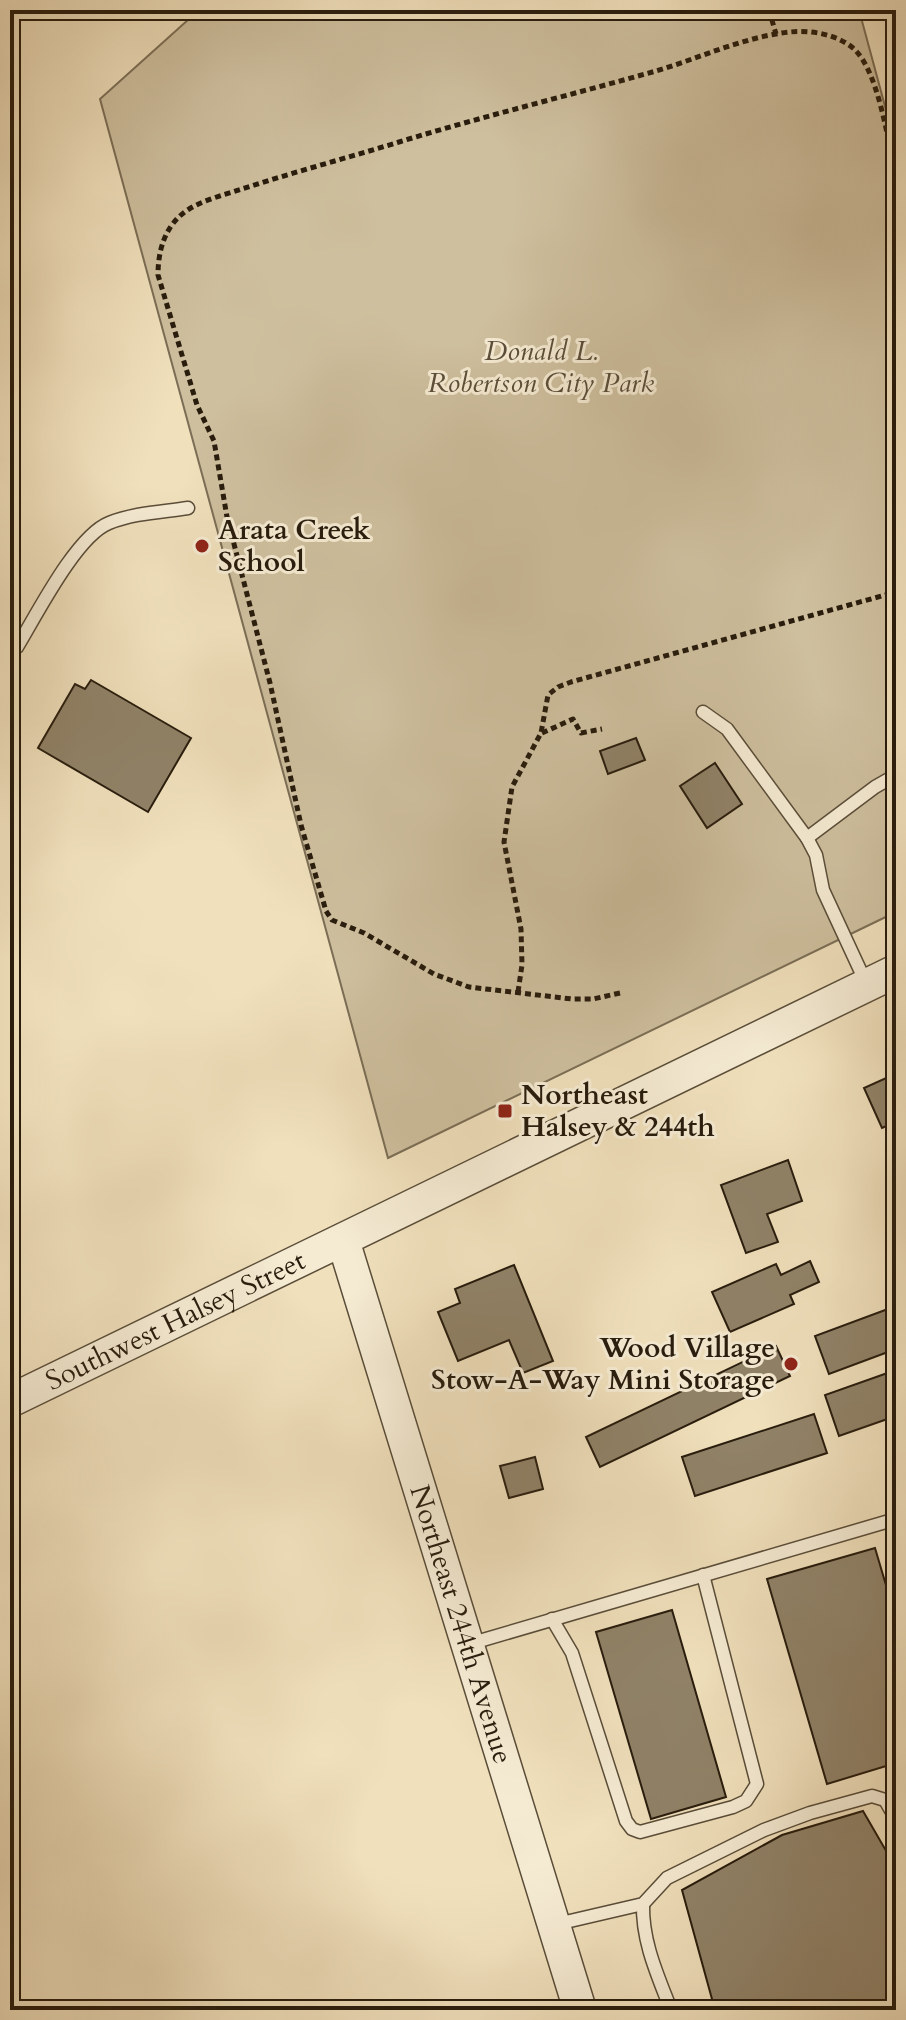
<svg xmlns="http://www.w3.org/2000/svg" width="906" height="2020" font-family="Cardo,serif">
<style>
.green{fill:#cebf9e;stroke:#7b6e56;stroke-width:2}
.building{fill:#908268;stroke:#281c0d;stroke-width:2}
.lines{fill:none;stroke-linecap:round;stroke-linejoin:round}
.service-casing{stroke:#5a4d39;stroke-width:15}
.tertiary-casing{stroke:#5a4d39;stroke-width:35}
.path{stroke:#281c0d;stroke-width:5;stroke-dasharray:6 4;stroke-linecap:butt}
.service{stroke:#f5ebd3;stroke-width:12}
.tertiary{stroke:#f5ebd3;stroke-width:32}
.poi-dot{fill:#8f2418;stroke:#f5ebd3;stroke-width:3}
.labels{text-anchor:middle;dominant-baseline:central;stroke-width:6;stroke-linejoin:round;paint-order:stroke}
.park-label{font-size:28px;font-style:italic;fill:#5a4d38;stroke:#f5ebd3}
.poi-label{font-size:28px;font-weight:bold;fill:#281c0d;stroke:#f5ebd3;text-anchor:start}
.street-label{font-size:28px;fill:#281c0d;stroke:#f5ebd3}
</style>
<rect width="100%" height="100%" fill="#f0e0bc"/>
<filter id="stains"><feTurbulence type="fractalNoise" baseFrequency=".0025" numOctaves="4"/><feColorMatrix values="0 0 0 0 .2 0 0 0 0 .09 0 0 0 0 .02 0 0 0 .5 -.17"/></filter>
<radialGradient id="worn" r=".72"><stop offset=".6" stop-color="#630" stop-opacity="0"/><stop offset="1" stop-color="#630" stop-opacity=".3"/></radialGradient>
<path class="green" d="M199 10H859L896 147V912L388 1158 100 99Z"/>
<g class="building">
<path d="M91 680 191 738 148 812 38 748 75 684 85 689Z"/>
<path d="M636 738 645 760 608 774 600 751Z"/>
<path d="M715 763 742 804 707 828 680 786Z"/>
<path d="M895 1074 896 1122 882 1128 864 1088Z"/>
<path d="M788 1160 802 1201 767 1214 778 1242 746 1253 721 1185Z"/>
<path d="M810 1261 819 1282 790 1295 794 1304 730 1332 712 1292 776 1264 781 1275Z"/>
<path d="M514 1265 553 1361 523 1373 509 1340 458 1361 438 1312 460 1303 455 1289Z"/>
<path d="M896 1306V1349L829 1374 815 1336Z"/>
<path d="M776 1346 790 1376 600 1467 586 1437Z"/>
<path d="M896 1370V1416L839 1436 825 1395Z"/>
<path d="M814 1414 827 1453 695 1496 682 1457Z"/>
<path d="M535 1457 543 1489 509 1498 500 1466Z"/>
<path d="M875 1548 896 1619V1763L827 1784 767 1579Z"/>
<path d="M672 1610 726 1797 651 1819 596 1632Z"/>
<path d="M863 1811 896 1868V2010H715L682 1890 782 1835Z"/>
</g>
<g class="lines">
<g class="service-casing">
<g id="service">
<path d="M10 652 17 647C36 616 76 536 109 523 134 513 162 512 188 508"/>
<path d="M703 712 727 729 807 838 816 855 823 890 867 985"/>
<path d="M807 838 875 787 896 775"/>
<path d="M552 1619 572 1653 626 1821 632 1829 640 1832 733 1807 746 1801 757 1784 703 1575"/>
<path d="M469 1644 896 1519"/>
<path d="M643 1904C642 1942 658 1976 671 2010"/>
<path d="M557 1924 643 1904 667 1878 764 1830 810 1813 872 1796 885 1800 896 1819"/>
</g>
</g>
<g class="tertiary-casing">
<g id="tertiary">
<path id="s1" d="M343 1240 580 2010"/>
<path id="s2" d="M10 1401 896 971"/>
</g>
</g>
<g class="path">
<path d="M769 10 776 34"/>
<path d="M542 733 573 719 581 733 602 729"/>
<path d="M518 992 522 965 521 929 504 842 512 787 541 733 548 695 558 687 571 682 896 592"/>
<path d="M620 993 593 999H572L469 987 434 974 364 933 332 920 326 911 301 825 270 683 227 517 214 441 197 405 158 275C158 250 165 226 186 211 202 200 224 195 242 189 294 172 347 158 399 142 484 116 571 95 656 71 700 58 743 37 790 32 811 30 836 34 853 48 879 71 887 140 896 173"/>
</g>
<use href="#service" class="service"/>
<use href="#tertiary" class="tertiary"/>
</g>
<g class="poi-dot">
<circle cx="202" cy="546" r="8"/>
<rect x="497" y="1103" width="16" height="16" rx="4"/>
<circle cx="791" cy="1364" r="8"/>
</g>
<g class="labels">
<g class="park-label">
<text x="541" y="351">Donald L.<tspan x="541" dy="32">Robertson City Park</tspan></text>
</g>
<g class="poi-label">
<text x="218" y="530">Arata Creek<tspan x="218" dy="32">School</tspan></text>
<text x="521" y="1095">Northeast<tspan x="521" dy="32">Halsey &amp; 244th</tspan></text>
<text x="775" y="1348" text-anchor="end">Wood Village<tspan x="775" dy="32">Stow-A-Way Mini Storage</tspan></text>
</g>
<g class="street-label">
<text stroke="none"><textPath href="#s2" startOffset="184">Southwest Halsey Street</textPath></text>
<text stroke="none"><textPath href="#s1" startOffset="402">Northeast 244th Avenue</textPath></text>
</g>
</g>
<rect width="906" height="2020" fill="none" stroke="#f0e0bc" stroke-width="40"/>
<rect x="12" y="12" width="882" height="1996" fill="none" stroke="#281c0d" stroke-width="4"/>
<rect x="20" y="20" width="866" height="1980" fill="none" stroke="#281c0d" stroke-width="2"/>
<rect width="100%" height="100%" filter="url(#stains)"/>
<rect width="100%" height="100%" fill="url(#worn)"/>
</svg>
